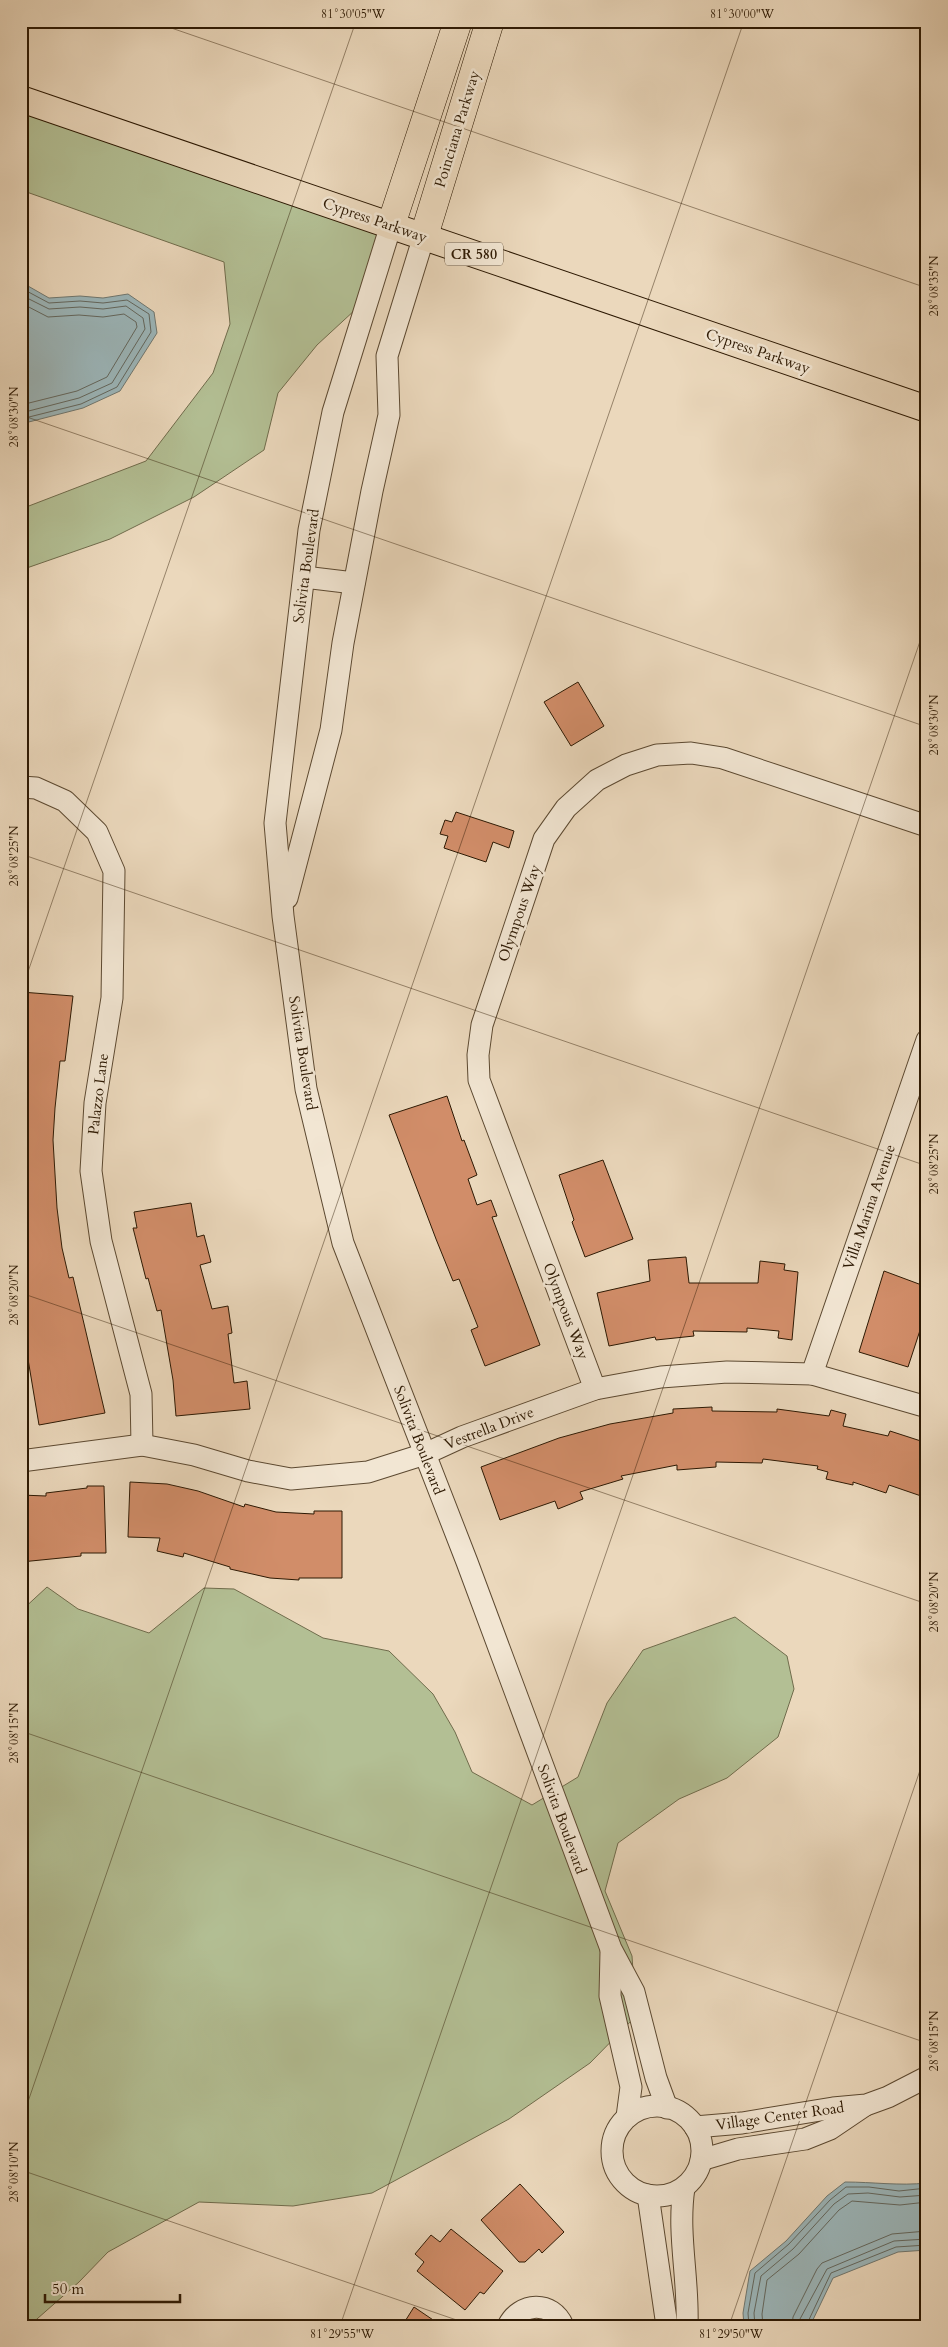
<svg xmlns="http://www.w3.org/2000/svg" width="948" height="2347" font-family="Cardo,serif">
<style>
.green{fill:#b3bf94;stroke:#706c4c}
.water{fill:#9cb7bb;stroke:#707871}
.lines{fill:none;stroke-linecap:round;stroke-linejoin:round}
.shore{stroke:#64685f;stroke-width:1}
.building{fill:#d18d69;stroke:#2d1903}
.minor-casing{stroke:#5c4931;stroke-width:23}
.major-casing{stroke:#2d1903;stroke-width:28}
.highway-casing{stroke:#2d1903;stroke-width:29}
.minor{stroke:#f2e6d3;stroke-width:21}
.major{stroke:#ebd8bc;stroke-width:26}
.highway{stroke:#ebd8bc;stroke-width:28}
.ticks{fill:none;stroke:#2d1903;stroke-width:1;stroke-opacity:0.45}
.labels{text-anchor:middle;dominant-baseline:central;stroke-width:5;stroke-linejoin:round;paint-order:stroke}
.shield{fill:#f2e6d3;stroke:#685641;stroke-width:1}
.shield-label{font-size:14px;font-weight:bold;fill:#2d1903}
.street-label{font-size:15px;fill:#2d1903;stroke:#f2e6d3}
.neatline{fill:none;stroke:#2d1903;stroke-width:2}
.ticks-label{font-size:12px;text-anchor:middle;fill:#2d1903}
</style>
<rect width="100%" height="100%" fill="#ebd8bc"/>
<filter id="stains"><feTurbulence type="fractalNoise" baseFrequency=".004" numOctaves="4"/><feColorMatrix values="0 0 0 0 .2 0 0 0 0 .09 0 0 0 0 .02 0 0 0 .5 -.17"/></filter>
<radialGradient id="worn" r=".72"><stop offset=".6" stop-color="#630" stop-opacity="0"/><stop offset="1" stop-color="#630" stop-opacity=".3"/></radialGradient>
<g class="green">
<path d="M21 110 389 235 356 309 317 345 278 393 264 450 194 497 110 539 21 570V509L146 461 213 373 230 324 224 262 21 190Z"/>
<path d="M47 1587 78 1609 149 1633 204 1588 234 1589 323 1638 389 1651 433 1694 455 1732 472 1772 532 1805 578 1777 607 1703 643 1650 735 1617 787 1656 794 1689 778 1737 727 1778 679 1799 618 1843 605 1891 632 1956 636 2016 590 2063 509 2119 372 2193 293 2206 199 2202 108 2252 79 2282 29 2326H21V1611Z"/>
</g>
<g class="water">
<path d="M21 282 49 298 80 296 103 298 128 294 154 312 157 333 120 391 83 408 21 424Z"/>
<path d="M845 2182C873 2182 899 2186 927 2183V2250L898 2252 833 2278 810 2326H744L743 2313 750 2271 786 2241 827 2196Z"/>
</g>
<g class="lines">
<g class="shore">
<path d="M21 288 49 303 80 301 103 303 127 300 149 314 151 332 117 387 81 404 21 419"/>
<path d="M21 295 49 309 80 307 103 309 126 306 143 318 145 329 112 383 79 398 21 413"/>
<path d="M21 303 48 317 79 315 103 317 124 314 136 322 137 327 107 377 77 391 21 405"/>
<path d="M749 2326 748 2313 755 2273 789 2244 830 2200 846 2187H869L899 2191 927 2188"/>
<path d="M755 2326 754 2313 761 2276 793 2249 834 2204 848 2194 868 2193 900 2197 927 2195"/>
<path d="M763 2326 762 2314 767 2280 799 2254 839 2210 852 2201 900 2205 927 2202"/>
<path d="M792 2326 793 2317 817 2269 822 2263 892 2234 927 2231"/>
<path d="M799 2326 800 2319 827 2269 894 2241 927 2239"/>
<path d="M806 2326 831 2273 896 2247 927 2245"/>
</g>
</g>
<g class="building">
<path d="M578 682 604 726 571 746 544 702Z"/>
<path d="M456 812 514 831 509 848 493 842 486 862 444 848 448 836 440 834 445 820 452 822Z"/>
<path d="M21 992 73 996 65 1061H60L55 1108 53 1140 57 1208 62 1248 69 1278 73 1277 105 1413 39 1425 27 1353 24 1354 21 1344Z"/>
<path d="M447 1096 462 1141 464 1140 477 1175 468 1179 477 1205 491 1200 497 1216 492 1217 540 1345 485 1366 471 1330 478 1327 459 1279 453 1281 436 1239 389 1115Z"/>
<path d="M603 1160 633 1239 585 1257 572 1222 574 1220 559 1175Z"/>
<path d="M191 1203 197 1237 204 1235 211 1262 200 1265 212 1309 228 1306 232 1333 228 1334 234 1383 247 1381 250 1409 176 1416 173 1380 161 1310 157 1311 148 1278 146 1279 133 1228H137L134 1212Z"/>
<path d="M686 1257 689 1283H758L760 1261 785 1264 784 1270 798 1272 792 1340 778 1338 779 1331 747 1328V1332L693 1331 694 1336 656 1340 655 1337 609 1346 597 1293 650 1281 648 1260Z"/>
<path d="M884 1271 927 1287V1309L908 1367 859 1352Z"/>
<path d="M712 1407V1411L777 1412V1409L829 1416 831 1410 846 1414 843 1426 888 1436 890 1431 927 1443V1498L889 1485 886 1493 853 1482V1485L826 1479 828 1472 817 1469 818 1466 763 1459 762 1463 716 1462V1467L677 1470V1465L621 1476 623 1479 580 1492 583 1499 558 1509 555 1501 500 1520 481 1467 559 1438 610 1424 673 1413V1409Z"/>
<path d="M130 1482 167 1484 198 1491 244 1507 245 1504 276 1512 314 1514V1511H342V1578H299V1580L270 1578 230 1569V1567L184 1553 183 1557 157 1551 160 1538 128 1537Z"/>
<path d="M87 1486H104L106 1553H81V1556L21 1562V1495L46 1496V1493L87 1488Z"/>
<path d="M520 2184 564 2232 542 2253 539 2249 525 2262H519L481 2220Z"/>
<path d="M451 2229 503 2271 484 2294 480 2292 465 2310 417 2271 424 2262 415 2254 431 2235 440 2242Z"/>
<path d="M414 2307 442 2326H402Z"/>
</g>
<g class="lines">
<g class="minor-casing">
<g id="minor">
<path d="M391 225 333 412 309 530 275 823 283 916 306 1089 343 1243 467 1562 611 1949 634 1992 656 2078 667 2108"/>
<path d="M304 577 354 583"/>
<path d="M21 787 36 788 65 801 97 832 114 871 112 998 95 1103 91 1171 101 1241 141 1394 142 1445"/>
<path d="M287 898 331 730 343 643 372 491 389 415 387 356 424 236"/>
<path d="M812 1374 927 1040"/>
<path d="M595 1389 479 1080 478 1055 482 1025 544 839 566 808 597 780 626 765 657 755 691 753 723 758 927 826"/>
<path d="M21 1461 142 1445 194 1455 248 1471 291 1479 368 1472 425 1454 462 1437 595 1389 661 1377 727 1372 812 1374 927 1407"/>
<path d="M611 1952 610 1996 631 2087 627 2117"/>
<circle cx="657" cy="2151" r="45"/>
<path d="M695 2127 742 2123 833 2108 866 2105 888 2097 927 2077"/>
<path d="M701 2160 738 2149 805 2139 830 2129 864 2106"/>
<path d="M684 2188C677 2234 689 2279 687 2326"/>
<path d="M648 2195 667 2326"/>
<path d="M508 2326C520 2302 552 2300 563 2326"/>
</g>
</g>
<g class="major-casing">
<path id="major" d="M21 99 927 409"/>
</g>
<g class="highway-casing">
<g id="highway">
<path d="M391 225 458 21"/>
<path d="M424 236 490 21"/>
</g>
</g>
<use href="#minor" class="minor"/>
<use href="#major" class="major"/>
<use href="#highway" class="highway"/>
</g>
<path class="ticks" d="M151 21 927 288M21 415 927 727M21 854 927 1166M21 992 356 21M21 1293 927 1604M21 1731 927 2043M21 2122 744 21M21 2170 474 2326M340 2326 927 621M729 2326 927 1750"/>
<g class="labels">
<rect class="shield" x="445" y="242.5" width="58" height="23" rx="4"/>
<g class="shield-label">
<text x="474" y="254">CR 580</text>
</g>
<g class="street-label">
<text transform="translate(457 129) rotate(-73)">Poinciana Parkway</text>
<text transform="translate(375 220) rotate(19)">Cypress Parkway</text>
<text transform="translate(758 351) rotate(19)">Cypress Parkway</text>
<text transform="translate(306 566) rotate(-82)">Solivita Boulevard</text>
<text transform="translate(519 913) rotate(-71)">Olympous Way</text>
<text transform="translate(303 1053) rotate(81)">Solivita Boulevard</text>
<text transform="translate(98 1094) rotate(-83)">Palazzo Lane</text>
<text transform="translate(869 1207) rotate(-71)">Villa Marina Avenue</text>
<text transform="translate(566 1311) rotate(69)">Olympous Way</text>
<text transform="translate(489 1428) rotate(-21)">Vestrella Drive</text>
<text transform="translate(419 1440) rotate(69)">Solivita Boulevard</text>
<text transform="translate(562 1819) rotate(70)">Solivita Boulevard</text>
<text transform="translate(780 2116) rotate(-8)">Village Center Road</text>
</g>
</g>
<rect width="948" height="2347" fill="none" stroke="#ebd8bc" stroke-width="55"/>
<path d="M45 2294v8h135v-8" fill="none" stroke="#2d1903" stroke-width="2.5"/>
<text x="52" y="2294" font-size="15" fill="#2d1903" stroke="#f2e6d3" stroke-width="4" paint-order="stroke">50 m</text>
<rect x="28" y="28" width="892" height="2292" class="neatline"/>
<g class="ticks-label">
<text x="353" y="18">81°30'05"W</text>
<text x="742" y="18">81°30'00"W</text>
<text transform="translate(934 286) rotate(-90)" y="4">28°08'35"N</text>
<text transform="translate(14 417) rotate(-90)" y="4">28°08'30"N</text>
<text transform="translate(934 725) rotate(-90)" y="4">28°08'30"N</text>
<text transform="translate(14 856) rotate(-90)" y="4">28°08'25"N</text>
<text transform="translate(934 1164) rotate(-90)" y="4">28°08'25"N</text>
<text transform="translate(14 1295) rotate(-90)" y="4">28°08'20"N</text>
<text transform="translate(934 1602) rotate(-90)" y="4">28°08'20"N</text>
<text transform="translate(14 1733) rotate(-90)" y="4">28°08'15"N</text>
<text transform="translate(934 2041) rotate(-90)" y="4">28°08'15"N</text>
<text transform="translate(14 2172) rotate(-90)" y="4">28°08'10"N</text>
<text x="342" y="2338">81°29'55"W</text>
<text x="731" y="2338">81°29'50"W</text>
</g>
<rect width="100%" height="100%" filter="url(#stains)"/>
<rect width="100%" height="100%" fill="url(#worn)"/>
</svg>
